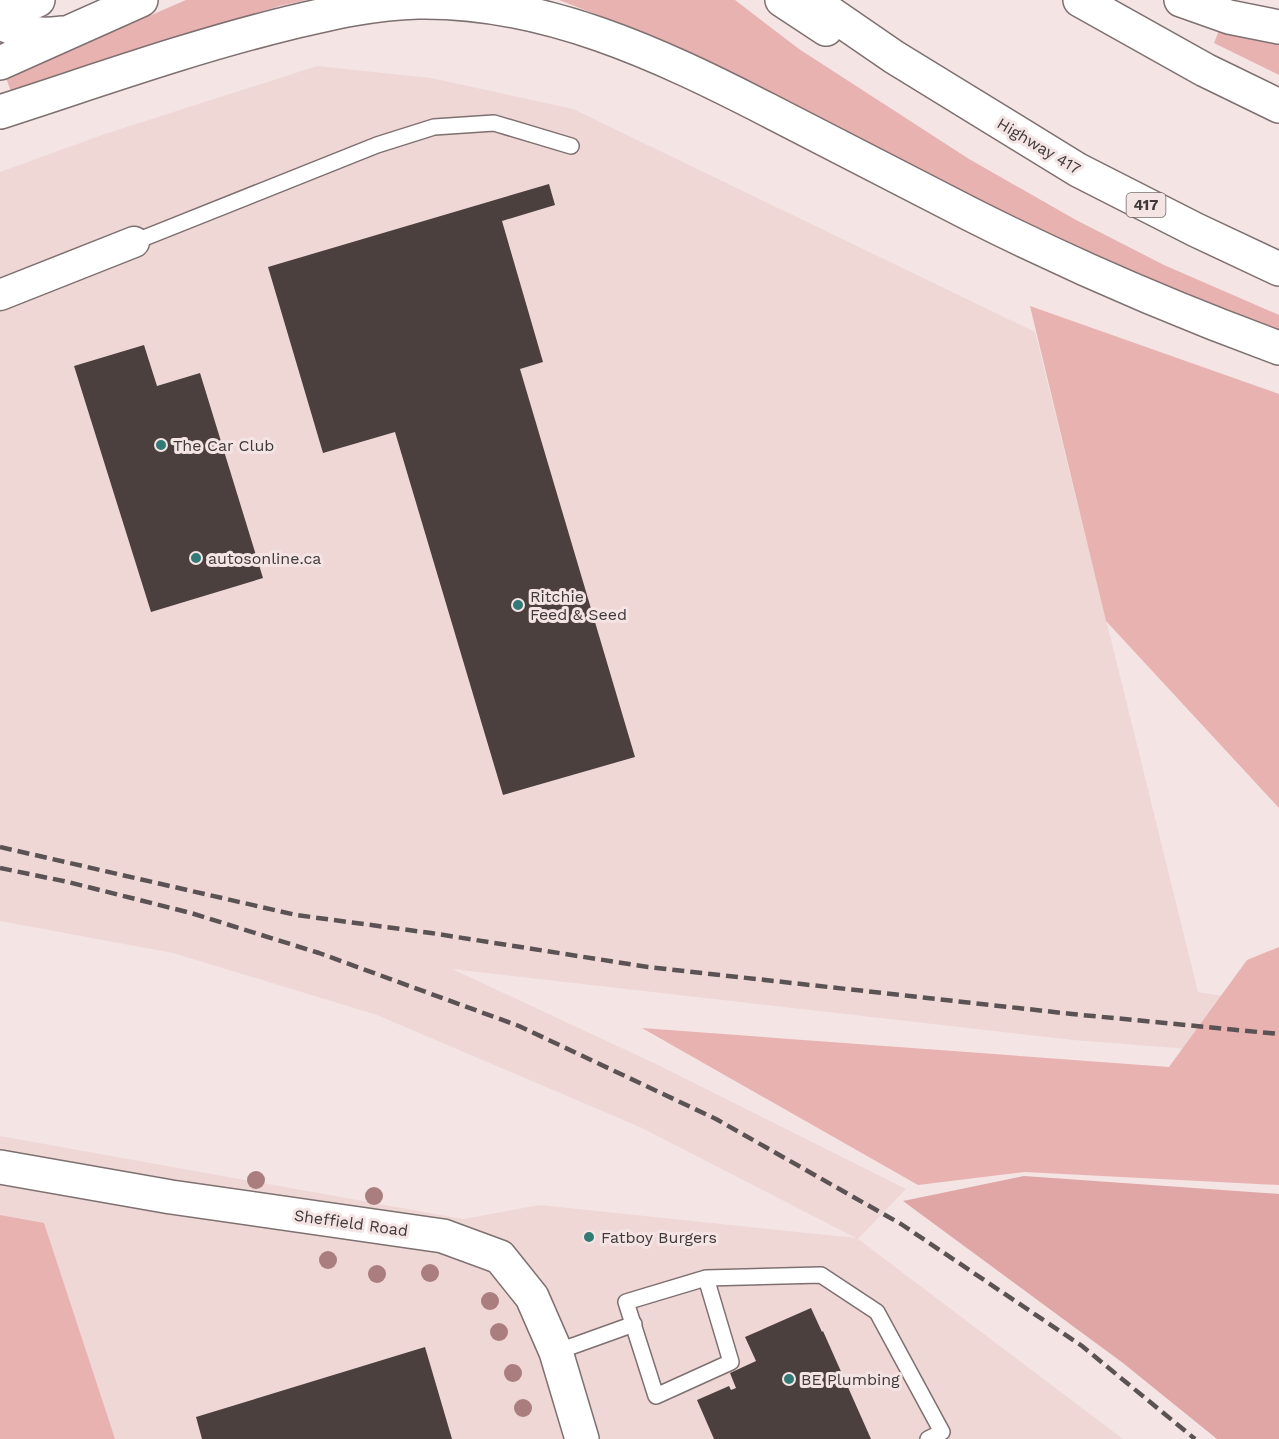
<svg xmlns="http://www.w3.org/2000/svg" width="1279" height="1439" font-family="'Work Sans',sans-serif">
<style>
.built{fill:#efd7d6}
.green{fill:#e8b2b1}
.forest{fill:#dfa6a5}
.building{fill:#4c403f}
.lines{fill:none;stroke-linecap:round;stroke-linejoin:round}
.service-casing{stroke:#7e7070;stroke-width:18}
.minor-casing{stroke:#7e7070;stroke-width:33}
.tertiary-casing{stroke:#7e7070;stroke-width:36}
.secondary-casing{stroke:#7e7070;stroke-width:36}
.motorway-casing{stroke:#7e7070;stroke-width:36}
.service{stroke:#fff;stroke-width:15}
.minor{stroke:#fff;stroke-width:30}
.tertiary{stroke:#fff;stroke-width:33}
.secondary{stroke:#fff;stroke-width:33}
.motorway{stroke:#fff;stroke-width:33}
.rail{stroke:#5b5353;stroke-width:4.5;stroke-dasharray:12 6;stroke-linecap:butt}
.tree{fill:#aa7d7f}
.poi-dot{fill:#327a75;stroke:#f4e4e4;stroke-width:2}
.labels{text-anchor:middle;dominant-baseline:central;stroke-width:6;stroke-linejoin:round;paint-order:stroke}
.shield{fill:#f4e4e4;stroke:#756c6c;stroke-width:1.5}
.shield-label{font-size:15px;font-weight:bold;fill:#3f3939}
.street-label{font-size:16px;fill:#3f3939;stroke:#f4e4e4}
.poi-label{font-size:16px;fill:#3f3939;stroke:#f4e4e4;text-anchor:start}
</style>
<rect width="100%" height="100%" fill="#f4e4e4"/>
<path class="built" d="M317 66 431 78 573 109 1035 332 1198 992 1279 1005V1056L1073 1040 452 969 658 1065 906 1189 858 1239 1123 1439H0V1136L463 1219 540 1205 856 1238 642 1128 377 1015 173 953 0 921V172L105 134Z"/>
<g class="green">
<path d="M186 0H308L279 6 12 94 6 78Z"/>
<path d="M559 0H735L799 49 969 159 1076 220 1164 265 1279 315V332L1098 259 651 36Z"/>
<path d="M1220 28 1262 41 1279 42V75L1214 43Z"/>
<path d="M1030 306 1279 394V808L1106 621Z"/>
<path d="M1279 947V1185L1025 1172 918 1185 642 1028 1169 1067 1247 960Z"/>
<path d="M0 1215 44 1223 115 1439H0Z"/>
</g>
<path class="forest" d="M1024 1176 1279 1194V1439H1217L1123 1363 903 1201Z"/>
<g class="building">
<path d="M549 184 555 205 502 221 543 362 520 369 635 757 503 795 395 432 323 453 268 267Z"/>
<path d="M144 345 157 386 200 373 263 578 151 612 74 366Z"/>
<path d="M811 1308 822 1332 823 1331 871 1439H714L697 1400 729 1386 731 1390 736 1388 730 1373 756 1361 745 1337Z"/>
<path d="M425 1347 452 1439H202L196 1417Z"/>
</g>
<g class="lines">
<g class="service-casing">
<g id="service">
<path d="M134 242 377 145 434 127 494 123 571 146"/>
<path d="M706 1278 731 1362 656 1396 626 1302 706 1278 821 1275 877 1312 942 1432 928 1439"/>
<path d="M556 1352 634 1324"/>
</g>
</g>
<g class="minor-casing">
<path id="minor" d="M0 295 134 242"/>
</g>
<g class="tertiary-casing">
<path id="tertiary" d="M0 1167 171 1197 443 1236 500 1257 532 1297 556 1352 582 1439"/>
</g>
<g class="secondary-casing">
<g id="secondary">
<path d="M0 16 38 0"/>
<path d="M0 22C19 34 39 36 61 33"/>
<path d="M0 63 141 0"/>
</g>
</g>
<g class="motorway-casing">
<g id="motorway">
<path d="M782 0 826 29"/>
<path d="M811 0 894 57 1078 170 1196 230 1279 269"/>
<path d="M1080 0 1205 70 1279 106"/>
<path d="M1181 0 1229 17 1279 27"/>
<path d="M0 112C96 81 191 47 289 23 331 13 374 3 418 2 544 0 659 54 768 110 836 145 903 180 970 214 1071 265 1173 309 1279 348"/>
</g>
</g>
<use href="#service" class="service"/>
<use href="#minor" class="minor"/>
<use href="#tertiary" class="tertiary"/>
<use href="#secondary" class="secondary"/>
<use href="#motorway" class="motorway"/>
<g class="rail">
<path d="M0 847 296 915 431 933 648 967 1072 1014 1279 1034"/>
<path d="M0 868 68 882 191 913 319 953 519 1026 716 1119 901 1224 1082 1346 1195 1439"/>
</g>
</g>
<g class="tree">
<circle cx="256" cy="1180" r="9"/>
<circle cx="374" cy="1196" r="9"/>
<circle cx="328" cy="1260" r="9"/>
<circle cx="430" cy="1273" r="9"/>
<circle cx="377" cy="1274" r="9"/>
<circle cx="490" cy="1301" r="9"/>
<circle cx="499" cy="1332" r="9"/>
<circle cx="513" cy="1373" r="9"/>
<circle cx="523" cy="1408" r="9"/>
</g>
<g class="poi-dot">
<circle cx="161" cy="445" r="6"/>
<circle cx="196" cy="558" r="6"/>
<circle cx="518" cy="605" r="6"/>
<circle cx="589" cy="1237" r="6"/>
<circle cx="789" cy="1379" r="6"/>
</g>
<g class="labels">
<rect class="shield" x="1126.5" y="193" width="39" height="24" rx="4.5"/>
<g class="shield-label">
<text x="1146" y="205">417</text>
</g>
<g class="street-label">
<text transform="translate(1039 146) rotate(31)">Highway 417</text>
<text transform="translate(351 1223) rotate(8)">Sheffield Road</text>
</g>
<g class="poi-label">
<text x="173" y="445">The Car Club</text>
<text x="208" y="558">autosonline.ca</text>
<text x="530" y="596">Ritchie<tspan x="530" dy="18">Feed &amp; Seed</tspan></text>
<text x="601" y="1237">Fatboy Burgers</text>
<text x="801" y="1379">BE Plumbing</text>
</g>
</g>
</svg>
